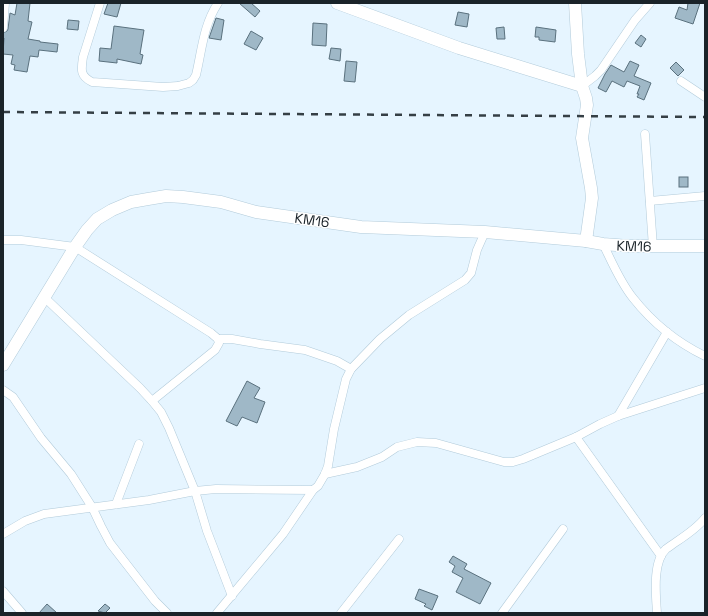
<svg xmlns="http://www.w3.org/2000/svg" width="708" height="616" font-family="'Space Grotesk',sans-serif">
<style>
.building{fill:#9fb8c7;stroke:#5a717e}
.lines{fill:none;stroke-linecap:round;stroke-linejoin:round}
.street-casing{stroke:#b2cbda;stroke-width:9}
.secondary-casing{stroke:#b2cbda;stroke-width:13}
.street{stroke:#fff;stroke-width:8}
.secondary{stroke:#fff;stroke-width:12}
.rail{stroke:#353f45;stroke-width:2.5;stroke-dasharray:7 7;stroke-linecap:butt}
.labels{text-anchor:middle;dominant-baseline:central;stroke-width:3;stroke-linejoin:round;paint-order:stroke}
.street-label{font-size:14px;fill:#1a2329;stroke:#fff}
</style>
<rect width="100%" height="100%" fill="#e6f5ff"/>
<g class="building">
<path d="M17 3H30L28 21 32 22 28 39 40 41V42L58 44 57 52 39 50 38 57 30 56 27 72 14 70 15 65 11 64 13 55 3 54 4 38H3V33L7 31 8 29 10 13 15 15Z"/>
<path d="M108 3H121L117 17 104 14Z"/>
<path d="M239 3H251L260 11 255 17Z"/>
<path d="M688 3H700L693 24 675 18 679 7 687 10Z"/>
<path d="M458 12 469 14 467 27 455 25Z"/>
<path d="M216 18 224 20 221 40 209 38Z"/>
<path d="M68 20 79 21 78 30 67 29Z"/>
<path d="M313 23 327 24 326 46 312 45Z"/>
<path d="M114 26 144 30 140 54 143 55 141 64 117 59V63L99 61 100 48 111 49Z"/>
<path d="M504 27 505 39H497L496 28Z"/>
<path d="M536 27 556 30 555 42 539 40V37H535Z"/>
<path d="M251 31 263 38 256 50 244 44Z"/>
<path d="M641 35 646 39 641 47 635 43Z"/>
<path d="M331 48 341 49 340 61 329 59Z"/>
<path d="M346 61 357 62 355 82 344 81Z"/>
<path d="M630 61 639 65 634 76 651 83 644 100 637 97 639 94H637L640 86 627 81 624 87 612 81 606 92 598 88 605 74 611 65 624 72Z"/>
<path d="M676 62 684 70 678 76 670 68Z"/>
<rect x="679" y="177" width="9" height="10"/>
<path d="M247 381 260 388 254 398 265 402 257 423 242 417 237 426 226 421Z"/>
<path d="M453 556 467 564 464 569 491 583 480 604 456 592 463 578 452 572 455 566 449 562Z"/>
<path d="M419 589 438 596 432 610 424 606 426 604 415 599Z"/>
<path d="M47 604 57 613H39Z"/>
<path d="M105 604 110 608 105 613 98 611Z"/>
</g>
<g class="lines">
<g class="street-casing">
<g id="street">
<path d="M100 3 83 57C81 70 80 76 92 82L163 87 178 86 189 83 193 80 196 75C202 50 203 26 218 3"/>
<path d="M3 28 5 3"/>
<path d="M681 81 705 97"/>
<path d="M582 86 595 76 601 70 635 20 650 3"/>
<path d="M645 134 653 247"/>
<path d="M650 201 705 196"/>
<path d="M3 240H21L75 247 211 333 218 339 219 343 215 350 152 401"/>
<path d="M603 244C612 262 620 282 633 298 652 322 678 343 705 356"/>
<path d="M44 297 140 388 152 401 161 412 169 428 195 491 207 531 232 596"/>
<path d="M218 339H232L260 344 305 350 337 361 351 369"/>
<path d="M3 390 13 397 41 438 71 474 92 507 101 526 110 543 155 601 167 613"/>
<path d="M618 416 667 332"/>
<path d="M576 437 661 556"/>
<path d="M325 474 357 467 382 457 397 447 417 442 436 443 504 462H513L523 459 576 437 600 424 618 416 705 388"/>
<path d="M116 504 139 444"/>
<path d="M3 534 25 521 44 514 149 500 195 491 216 489 313 490 318 486 325 474 328 466 334 429 346 379 351 369 380 339 409 315 465 280 471 273 477 250 485 232"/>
<path d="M3 591 22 613"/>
<path d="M217 613 283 534 313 490"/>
<path d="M341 613 399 539"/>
<path d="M502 613 563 529"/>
<path d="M657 613C656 596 652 562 666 549 669 547 673 544 676 542 685 536 698 527 705 518"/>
</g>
</g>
<g class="secondary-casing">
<g id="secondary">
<path d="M337 3 459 48 582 86"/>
<path d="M575 3 578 54 582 86 586 98 587 105 582 138 591 188 592 198 586 241"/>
<path d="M3 365 75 247 87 230 97 219 112 210 131 202 148 199 166 196 183 197 221 202 256 212 361 227 485 232 586 241 603 244 629 246H705"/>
</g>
</g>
<use href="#street" class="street"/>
<use href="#secondary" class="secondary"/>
<path class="rail" d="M3 112 705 117"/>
</g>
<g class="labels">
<g class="street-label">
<text transform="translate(312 220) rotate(8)">KM16</text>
<text transform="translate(634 246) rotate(2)">KM16</text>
</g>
</g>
<rect width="708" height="616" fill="none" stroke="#1a2329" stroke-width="8"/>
</svg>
